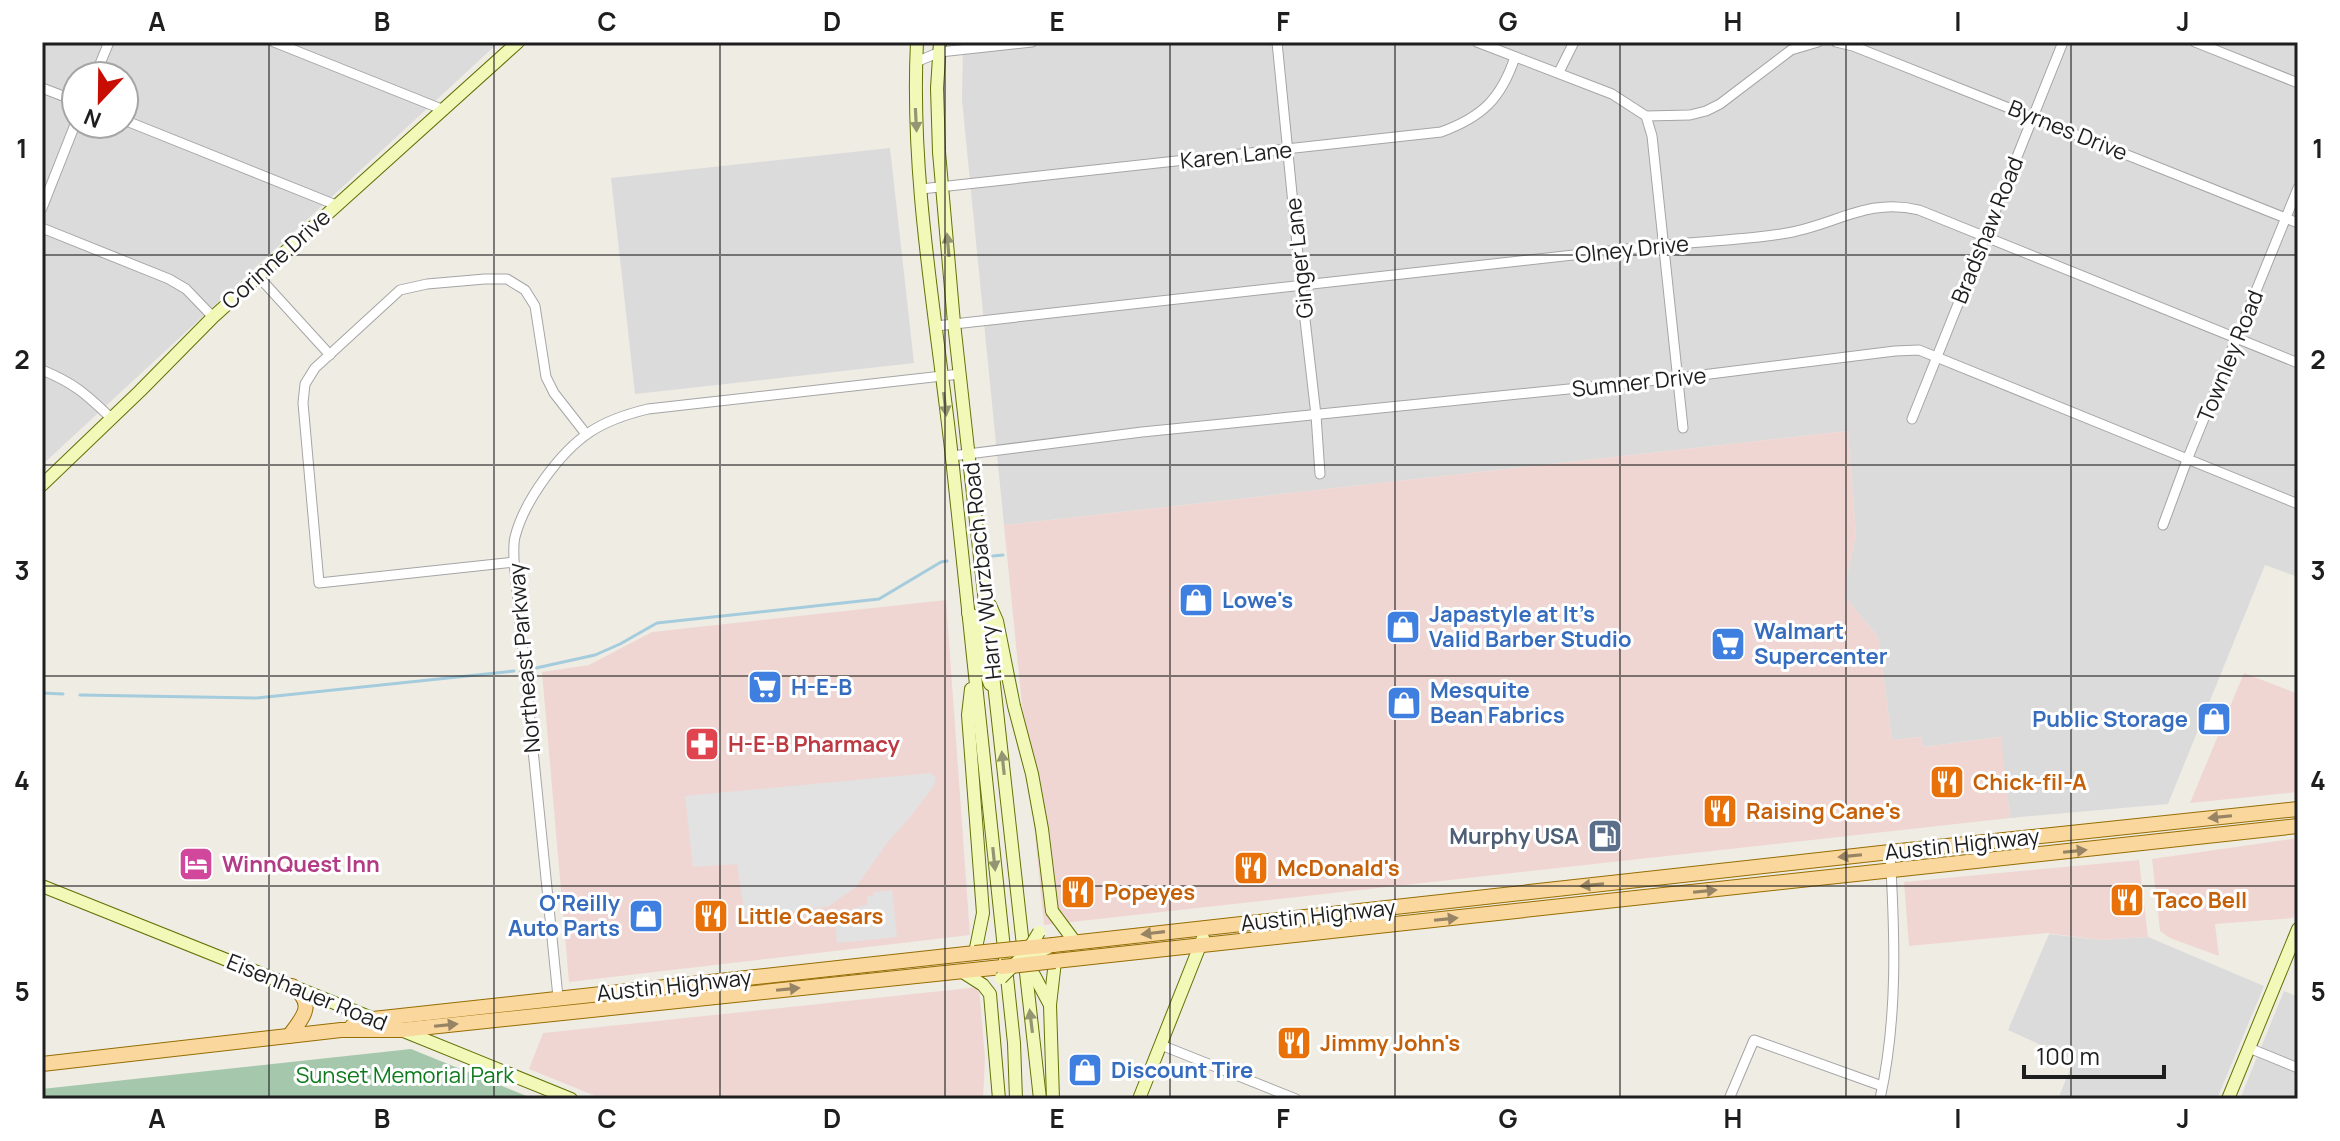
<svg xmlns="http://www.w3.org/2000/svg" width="2340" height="1141" font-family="Manrope,sans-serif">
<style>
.residential{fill:#dcdbdb;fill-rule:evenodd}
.commercial{fill:#efd6d3}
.cemetery{fill:#a5c7ac}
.parking{fill:#e2e2e2}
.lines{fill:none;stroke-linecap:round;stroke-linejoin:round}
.stream{stroke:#a4ccdc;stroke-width:3}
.street-casing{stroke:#a5a5a5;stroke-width:11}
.secondary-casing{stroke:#617306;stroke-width:14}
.primary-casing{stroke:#956d02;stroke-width:16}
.street{stroke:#fff;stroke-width:9}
.secondary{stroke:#f2f8b8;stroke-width:12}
.primary{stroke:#fad79d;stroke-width:14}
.secondary-bridge-casing{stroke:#617306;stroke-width:14;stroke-linecap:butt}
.primary-bridge-casing{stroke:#956d02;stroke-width:16;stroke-linecap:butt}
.secondary-bridge{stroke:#f2f8b8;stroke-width:12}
.primary-bridge{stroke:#fad79d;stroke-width:14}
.oneway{fill:#939673}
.oneway2{fill:#978464}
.grid{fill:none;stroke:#1e1e1e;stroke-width:2;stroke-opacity:0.55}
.labels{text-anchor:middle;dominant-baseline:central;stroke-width:6;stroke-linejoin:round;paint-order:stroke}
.street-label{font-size:22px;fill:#1e1e1e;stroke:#fff}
.shop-label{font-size:22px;font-weight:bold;fill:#366cbe;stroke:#fff;text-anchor:start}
.health-label{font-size:22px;font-weight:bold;fill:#be3a42;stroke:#fff;text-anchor:start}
.food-label{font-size:22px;font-weight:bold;fill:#c56008;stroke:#fff;text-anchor:start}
.service-label{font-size:22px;font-weight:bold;fill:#4e5e75;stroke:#fff;text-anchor:end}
.hotel-label{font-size:22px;font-weight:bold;fill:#b23c85;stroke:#fff;text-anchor:start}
.park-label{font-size:22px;fill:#0d7a1c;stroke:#fff}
.neatline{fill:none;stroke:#1e1e1e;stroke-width:3}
.grid-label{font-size:26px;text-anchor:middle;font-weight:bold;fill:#1e1e1e}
</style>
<rect width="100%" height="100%" fill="#efece4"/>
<g class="residential">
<path d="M42 42H499L42 465ZM76 76H124V124H76Z"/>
<path d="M963 42H2298V577L2265 565 2168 804 2010 818 2000 737 1923 747 1921 737 1892 740 1878 637 1846 598 1847 576 1856 535 1848 431 1004 525 962 100Z"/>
<path d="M890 148 914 363 635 394 611 178Z"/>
<path d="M2049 934 2099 940 2148 937 2264 986 2217 1099H2058L2074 1060 2008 1030Z"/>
<path d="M2284 991 2298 997V1099H2240Z"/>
</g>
<g class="commercial">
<path d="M1848 431 1856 535 1847 576 1846 598 1878 637 1892 740 1921 737 1923 747 2001 737 2010 818 1044 925 1004 525Z"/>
<path d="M946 600 970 935 569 982 542 672 589 665 652 632Z"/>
<path d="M2244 673 2298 694V792L2190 803Z"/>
<path d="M2298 838V906L2293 918 2215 924 2219 956 2170 938 2160 931 2152 859Z"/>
<path d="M2139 860 2148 937 2099 940 2047 933 1909 946 1904 882Z"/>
<path d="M979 987 985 1059 983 1099H603L529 1069 543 1033Z"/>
</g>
<path class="cemetery" d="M411 1049 534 1099H42V1089Z"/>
<g class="parking">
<path d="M931 773 936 778 933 787 910 817 887 843 856 887 829 906 807 910 745 916 737 864 693 867 685 796Z"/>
<path d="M892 890 897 937 837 943 835 921H842V917L853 909 868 904 867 896H873L874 892Z"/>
</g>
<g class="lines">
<g class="stream">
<path d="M993 556 1003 555"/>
<path d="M536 668 595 655 620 644 657 623 879 599 941 562 947 561"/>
<path d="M42 693 63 694"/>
<path d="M80 695 257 698 514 671"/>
</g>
<g class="street-casing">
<g id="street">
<path d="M274 42 444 110"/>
<path d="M1277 42 1301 285 1316 415 1320 474"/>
<path d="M1477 42 1612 94 1646 116 1690 115 1706 111 1720 104 1791 50 1818 42"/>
<path d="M1836 42 1853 46 2298 223"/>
<path d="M2195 42 2298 83"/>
<path d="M916 62 940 52 1032 42"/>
<path d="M1559 72 1574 42"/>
<path d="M95 76 109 42"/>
<path d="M42 88 76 101"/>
<path d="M1646 116 1652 136 1683 428"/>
<path d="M124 120 336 205"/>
<path d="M921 189 1441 132C1482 117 1501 99 1515 57"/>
<path d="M42 208 76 122"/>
<path d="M42 228 169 279 186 289 213 317"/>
<path d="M258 276 330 355"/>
<path d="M936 326 1663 245C1704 241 1747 240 1787 233 1835 225 1868 197 1919 210L2298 363"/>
<path d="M42 370C74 383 86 394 111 418"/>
<path d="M1912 419 2063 42"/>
<path d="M952 456 1142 432 1678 378 1895 351 1919 350 2298 504"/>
<path d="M2163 525 2187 460 2298 188"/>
<path d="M514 562 319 583 303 403 305 384 315 368 400 290 427 284 485 279H507L525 290 535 306 546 377 554 393 586 434"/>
<path d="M558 997 514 562C514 554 513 545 515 537 524 501 560 452 590 432 608 420 627 414 648 409L960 374"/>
<path d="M1161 1045 1296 1099"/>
<path d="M2249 1048 2298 1068"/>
<path d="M1729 1099 1754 1040 1882 1086"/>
<path d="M1880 1099C1898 1017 1895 935 1890 852"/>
</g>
</g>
<g class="secondary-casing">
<g id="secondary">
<path d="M917 42C910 180 937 321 952 458 973 653 993 848 1014 1043L1016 1099"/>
<path d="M940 42 937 88 939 152 954 323 1040 1099"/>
<path d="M42 485 140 391 213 317 518 42"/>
<path d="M990 605 997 621 1014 706 1032 774 1042 829 1052 911 1075 942"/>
<path d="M968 613 979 619 985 671 990 684"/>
<path d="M971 689 968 715 983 913 975 953"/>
<path d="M42 886 377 1020"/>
<path d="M961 971 983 985 990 994 999 1099"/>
<path d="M1034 975 1050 1005"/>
<path d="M401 1030 571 1099"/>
<path d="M1053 1099 1050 1005 1055 961"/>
<path d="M1139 1099 1203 938"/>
<path d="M2228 1099 2298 929"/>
</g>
</g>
<g class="primary-casing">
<g id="primary">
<path d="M1053 945 1890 852 2298 809"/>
<path d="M1055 961 2298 826"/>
<path d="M352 1026 373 1019 975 953"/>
<path d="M289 1036C304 1016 316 1004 292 986"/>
<path d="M42 1064 341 1030H401L1002 967"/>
</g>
</g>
<use href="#street" class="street"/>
<use href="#secondary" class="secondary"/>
<use href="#primary" class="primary"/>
<g class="secondary-bridge-casing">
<g id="secondary-bridge">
<path d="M1024 951 1030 947 1039 932"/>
<path d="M1001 978 1018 961 1047 948"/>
</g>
</g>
<g class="primary-bridge-casing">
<g id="primary-bridge">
<path d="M975 953 1053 945"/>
<path d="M1002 967 1055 961"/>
</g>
</g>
<use href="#secondary-bridge" class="secondary-bridge"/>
<use href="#primary-bridge" class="primary-bridge"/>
</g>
<defs><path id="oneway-solid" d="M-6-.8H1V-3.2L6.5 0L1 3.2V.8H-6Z" transform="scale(2)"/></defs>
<g class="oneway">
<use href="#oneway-solid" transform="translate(916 120) rotate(87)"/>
<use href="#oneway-solid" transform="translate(948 245) rotate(-95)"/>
<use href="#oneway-solid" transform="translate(945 404) rotate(83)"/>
<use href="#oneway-solid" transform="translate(1003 763) rotate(-96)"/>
<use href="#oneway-solid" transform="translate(994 859) rotate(84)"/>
<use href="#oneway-solid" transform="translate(1031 1021) rotate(-97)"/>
</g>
<g class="oneway2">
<use href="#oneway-solid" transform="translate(2220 817) rotate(174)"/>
<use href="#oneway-solid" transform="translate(2075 851) rotate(-6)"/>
<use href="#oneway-solid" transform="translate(1850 856) rotate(174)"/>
<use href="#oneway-solid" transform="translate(1592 885) rotate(174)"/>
<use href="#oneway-solid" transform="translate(1705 891) rotate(-6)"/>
<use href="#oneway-solid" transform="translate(1446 919) rotate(-6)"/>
<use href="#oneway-solid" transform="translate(1153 933) rotate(173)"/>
<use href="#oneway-solid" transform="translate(788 989) rotate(-6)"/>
<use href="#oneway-solid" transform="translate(446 1025) rotate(-6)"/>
</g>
<path class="grid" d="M269 42V1099M494 42V1099M720 42V1099M945 42V1099M1170 42V1099M1395 42V1099M1620 42V1099M1846 42V1099M2071 42V1099M42 255H2298M42 465H2298M42 676H2298M42 886H2298"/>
<defs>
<g id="shop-square" transform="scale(1.8)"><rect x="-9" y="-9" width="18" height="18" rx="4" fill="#3f7fe0" stroke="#fff"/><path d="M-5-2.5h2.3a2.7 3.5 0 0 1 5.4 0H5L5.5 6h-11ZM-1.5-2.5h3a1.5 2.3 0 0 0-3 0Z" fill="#fff"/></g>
<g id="supermarket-square" transform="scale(1.8)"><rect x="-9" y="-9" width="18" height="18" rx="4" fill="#3f7fe0" stroke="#fff"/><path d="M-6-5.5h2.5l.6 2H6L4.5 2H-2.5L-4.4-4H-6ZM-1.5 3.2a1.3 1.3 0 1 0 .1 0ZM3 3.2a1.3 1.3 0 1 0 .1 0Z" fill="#fff"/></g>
<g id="pharmacy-square" transform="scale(1.8)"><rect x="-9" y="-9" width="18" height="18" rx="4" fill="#e0444e" stroke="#fff"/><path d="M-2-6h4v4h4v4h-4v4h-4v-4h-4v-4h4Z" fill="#fff"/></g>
<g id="restaurant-square" transform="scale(1.8)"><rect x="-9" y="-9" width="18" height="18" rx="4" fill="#e8710a" stroke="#fff"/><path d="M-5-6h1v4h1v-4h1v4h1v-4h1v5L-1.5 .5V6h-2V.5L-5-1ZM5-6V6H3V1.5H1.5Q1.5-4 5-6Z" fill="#fff"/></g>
<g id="fuel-square" transform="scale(1.8)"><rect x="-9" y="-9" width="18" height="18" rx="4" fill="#5c6f8a" stroke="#fff"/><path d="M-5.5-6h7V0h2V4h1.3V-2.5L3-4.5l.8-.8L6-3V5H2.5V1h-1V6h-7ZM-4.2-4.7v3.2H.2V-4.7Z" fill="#fff"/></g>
<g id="hotel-square" transform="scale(1.8)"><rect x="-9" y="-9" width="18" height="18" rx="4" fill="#d1479c" stroke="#fff"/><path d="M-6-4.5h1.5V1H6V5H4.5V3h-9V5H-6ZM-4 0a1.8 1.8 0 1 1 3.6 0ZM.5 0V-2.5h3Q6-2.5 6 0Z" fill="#fff"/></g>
</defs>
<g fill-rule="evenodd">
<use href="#shop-square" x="1196" y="600"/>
<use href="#shop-square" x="1403" y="627"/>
<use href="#supermarket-square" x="1728" y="644"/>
<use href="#supermarket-square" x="765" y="687"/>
<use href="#shop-square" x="1404" y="703"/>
<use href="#shop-square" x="2214" y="719"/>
<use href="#pharmacy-square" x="702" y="744"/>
<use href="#restaurant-square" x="1947" y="782"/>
<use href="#restaurant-square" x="1720" y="811"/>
<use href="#fuel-square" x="1605" y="836"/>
<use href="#hotel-square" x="196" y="864"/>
<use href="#restaurant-square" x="1251" y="868"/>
<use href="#restaurant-square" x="1078" y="892"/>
<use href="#restaurant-square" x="2127" y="900"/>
<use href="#shop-square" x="646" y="916"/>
<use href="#restaurant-square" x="711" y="916"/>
<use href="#restaurant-square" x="1294" y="1043"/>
<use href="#shop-square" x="1085" y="1070"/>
</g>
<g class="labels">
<g class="street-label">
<text transform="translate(2068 130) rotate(22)">Byrnes Drive</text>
<text transform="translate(1236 155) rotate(-6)">Karen Lane</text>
<text transform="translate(1987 230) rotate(-68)">Bradshaw Road</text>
<text transform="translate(1632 249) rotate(-6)">Olney Drive</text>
<text transform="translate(1299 258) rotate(-96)">Ginger Lane</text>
<text transform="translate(276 259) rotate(-42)">Corinne Drive</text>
<text transform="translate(2230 356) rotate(-68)">Townley Road</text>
<text transform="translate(1639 382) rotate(-6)">Sumner Drive</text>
<text transform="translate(982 571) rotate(-96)">Harry Wurzbach Road</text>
<text transform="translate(524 658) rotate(-95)">Northeast Parkway</text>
<text transform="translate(1962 844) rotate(-6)">Austin Highway</text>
<text transform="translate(1318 915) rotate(-6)">Austin Highway</text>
<text transform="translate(674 985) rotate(-6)">Austin Highway</text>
<text transform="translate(307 992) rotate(22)">Eisenhauer Road</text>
</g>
<g class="shop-label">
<text x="1222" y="600">Lowe's</text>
<text x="1429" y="614">Japastyle at It’s<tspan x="1429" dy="25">Valid Barber Studio</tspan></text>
<text x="1754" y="631">Walmart<tspan x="1754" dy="25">Supercenter</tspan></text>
<text x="791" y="687">H-E-B</text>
<text x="1430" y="690">Mesquite<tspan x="1430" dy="25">Bean Fabrics</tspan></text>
<text x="2188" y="719" text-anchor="end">Public Storage</text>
<text x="620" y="903" text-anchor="end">O'Reilly<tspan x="620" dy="25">Auto Parts</tspan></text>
<text x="1111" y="1070">Discount Tire</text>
</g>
<g class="health-label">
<text x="728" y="744">H-E-B Pharmacy</text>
</g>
<g class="food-label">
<text x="1973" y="782">Chick-fil-A</text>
<text x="1746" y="811">Raising Cane's</text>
<text x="1277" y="868">McDonald's</text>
<text x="1104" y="892">Popeyes</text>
<text x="2153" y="900">Taco Bell</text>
<text x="737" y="916">Little Caesars</text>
<text x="1320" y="1043">Jimmy John's</text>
</g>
<g class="service-label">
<text x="1579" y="836">Murphy USA</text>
</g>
<g class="hotel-label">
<text x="222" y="864">WinnQuest Inn</text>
</g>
<g class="park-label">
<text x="405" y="1075">Sunset Memorial Park</text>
</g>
</g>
<rect width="2340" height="1141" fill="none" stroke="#ffffff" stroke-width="88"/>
<g transform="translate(100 100) rotate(202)"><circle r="38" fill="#ffffff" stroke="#a5a5a5" stroke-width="2"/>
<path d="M0-6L14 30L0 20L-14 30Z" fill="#c80e03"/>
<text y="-12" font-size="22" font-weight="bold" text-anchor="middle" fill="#1e1e1e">N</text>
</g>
<path d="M2024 1065v12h140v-12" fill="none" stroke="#1e1e1e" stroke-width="4"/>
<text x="2036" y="1065" font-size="24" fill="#1e1e1e" stroke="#ffffff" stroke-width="6" paint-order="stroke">100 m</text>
<rect x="44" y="44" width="2252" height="1053" class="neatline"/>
<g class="grid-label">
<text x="157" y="31">A</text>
<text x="382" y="31">B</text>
<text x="607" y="31">C</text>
<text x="832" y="31">D</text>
<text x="1057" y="31">E</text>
<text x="1283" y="31">F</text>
<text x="1508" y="31">G</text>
<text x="1733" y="31">H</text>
<text x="1958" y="31">I</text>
<text x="2183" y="31">J</text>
<text x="22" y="158">1</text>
<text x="2318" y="158">1</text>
<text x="22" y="369">2</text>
<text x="2318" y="369">2</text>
<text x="22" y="580">3</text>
<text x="2318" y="580">3</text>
<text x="22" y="790">4</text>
<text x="2318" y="790">4</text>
<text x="22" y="1001">5</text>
<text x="2318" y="1001">5</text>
<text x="157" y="1128">A</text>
<text x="382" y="1128">B</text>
<text x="607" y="1128">C</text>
<text x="832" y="1128">D</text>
<text x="1057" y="1128">E</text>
<text x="1283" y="1128">F</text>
<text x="1508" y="1128">G</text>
<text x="1733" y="1128">H</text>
<text x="1958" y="1128">I</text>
<text x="2183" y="1128">J</text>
</g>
</svg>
